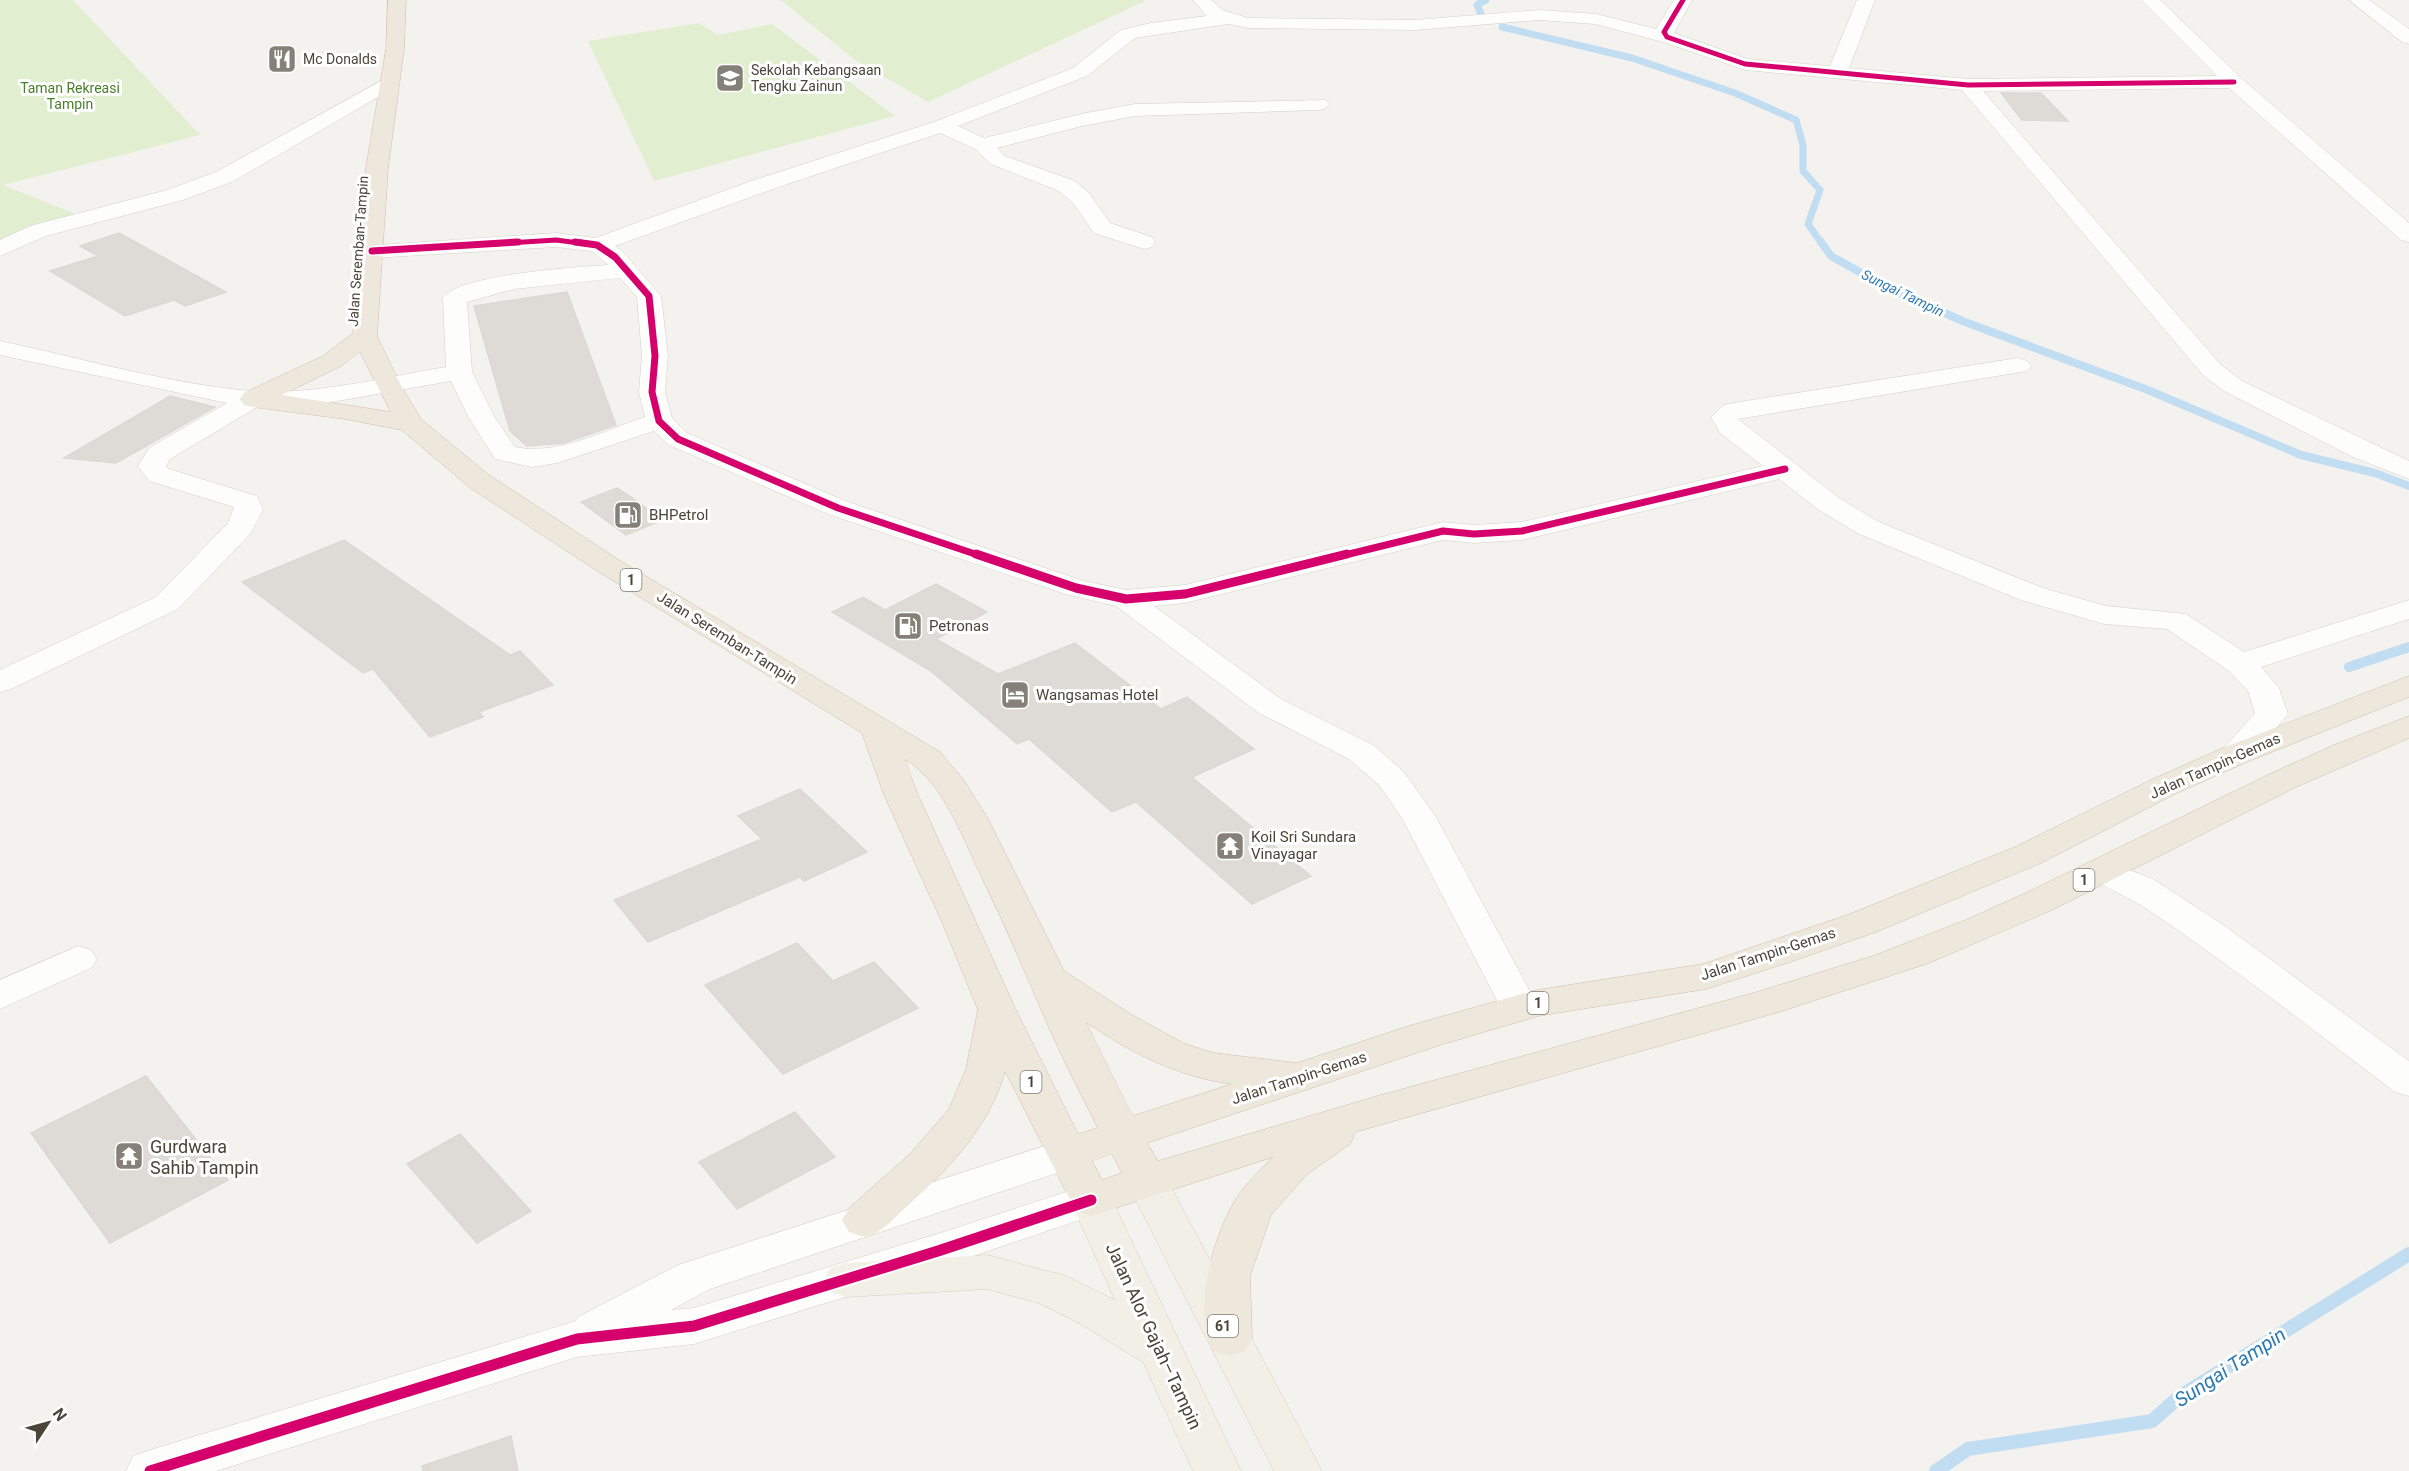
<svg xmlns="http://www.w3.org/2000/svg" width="2409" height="1471" font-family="Roboto,sans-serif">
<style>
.green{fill:#e1eecf}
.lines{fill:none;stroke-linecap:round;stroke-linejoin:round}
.stream-far3{stroke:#c0ddf1;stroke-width:7}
.stream-far2{stroke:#c0ddf1;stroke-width:8}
.stream-far1{stroke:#c0ddf1;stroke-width:10}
.stream{stroke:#c0ddf1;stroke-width:14}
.building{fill:#dedbd6;stroke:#dcd9d4;stroke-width:1.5}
.minor-casing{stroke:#d2d0cb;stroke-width:1}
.major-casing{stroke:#d6cebb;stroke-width:1}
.highway-casing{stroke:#ccbfa9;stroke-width:1}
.minor{fill:#fdfdfc;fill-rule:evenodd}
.major{fill:#f2efe6;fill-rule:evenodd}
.highway{fill:#ede8db;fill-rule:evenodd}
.cycleway-far3-casing{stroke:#fff;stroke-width:8}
.cycleway-far2-casing{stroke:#fff;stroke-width:10}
.cycleway-far1-casing{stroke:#fff;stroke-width:13}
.cycleway-casing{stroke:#fff;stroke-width:15}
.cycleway-far3{stroke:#d6006c;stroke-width:5}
.cycleway-far2{stroke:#d6006c;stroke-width:7}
.cycleway-far1{stroke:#d6006c;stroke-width:9}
.cycleway{stroke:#d6006c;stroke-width:11}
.labels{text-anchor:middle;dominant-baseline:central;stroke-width:6;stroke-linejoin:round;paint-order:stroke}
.far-poi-label{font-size:14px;fill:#4b4439;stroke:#fff;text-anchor:start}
.far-park-label{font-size:14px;fill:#4a7f2a;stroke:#fff}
.far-street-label{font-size:14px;fill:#4b4439;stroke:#fff}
.far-water-label{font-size:14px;font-style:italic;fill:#2e7ab2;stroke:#fff}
.shield{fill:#fff;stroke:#817c74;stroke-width:1.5}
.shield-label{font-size:14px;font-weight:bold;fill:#4b4439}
.poi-label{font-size:15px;fill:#4b4439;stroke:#fff;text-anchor:start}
.street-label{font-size:15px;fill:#4b4439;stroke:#fff}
.near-poi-label{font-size:18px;fill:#4b4439;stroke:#fff;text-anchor:start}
.near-street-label{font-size:18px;fill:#4b4439;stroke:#fff}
.near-water-label{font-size:20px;font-style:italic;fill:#2e7ab2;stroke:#fff}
</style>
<rect width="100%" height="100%" fill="#f4f2ee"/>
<g class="green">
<path d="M0 0H73L200 135 3 185 83 217 0 254Z"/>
<path d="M781 0H1144L1145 1 928 102 855 60Z"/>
<path d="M699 23 718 35 772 24 895 116 654 181 588 41Z"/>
</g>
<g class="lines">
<g class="stream-far3">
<path d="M1483 18 1477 5 1486 0"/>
<path d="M1502 27 1632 58 1735 93 1796 120 1803 145V171L1820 190 1808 224 1822 244"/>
</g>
<path class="stream-far2" d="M1821 242 1831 256 1890 289 1965 322 2148 390 2301 455 2375 473 2409 486"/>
<path class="stream-far1" d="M2349 667 2409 647"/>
<path class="stream" d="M1936 1471 1968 1449 2152 1421 2179 1397 2409 1254"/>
</g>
<g class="building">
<path d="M2001 93H2041L2068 121 2022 120Z"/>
<path d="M119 233 226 292 185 306 174 300 125 316 50 271 98 256 80 246Z"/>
<path d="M567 292 616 425 564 443 527 446 510 431 474 306Z"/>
<path d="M170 396 215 407 116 463 64 458Z"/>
<path d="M617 488 631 497 663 520 626 535 581 502Z"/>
<path d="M344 540 510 655 520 651 553 685 479 712 483 717 430 737 373 669 363 673 242 582Z"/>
<path d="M936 584 987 612 936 639 998 674 1075 643 1161 709 1187 697 1254 749 1192 777 1311 876 1252 904 1136 802 1112 812 1029 739 1017 744 931 671 832 612 863 597 885 610Z"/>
<path d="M800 789 867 852 804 881 800 877 648 942 614 900 762 839 738 816Z"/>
<path d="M797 943 833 981 874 962 918 1008 783 1074 705 985Z"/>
<path d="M146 1076 228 1180 110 1243 31 1133Z"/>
<path d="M795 1112 835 1157 737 1209 699 1162Z"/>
<path d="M460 1134 531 1211 477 1243 407 1164Z"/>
<path d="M511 1436 518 1471H423L422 1466Z"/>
</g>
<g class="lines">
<g class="minor-casing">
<g id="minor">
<path d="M1193 0H1211L1222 10 1248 18 1415 20 1540 10 1596 14 1656 29 1674 0H1692L1674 33 1748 59 1830 66 1857 0H1875L1849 68 1968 79 2217 76 2141 0H2160L2241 78 2409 223V242L2401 240 2229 88 1983 91 2221 365 2242 381 2409 461V479L2353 457 2224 391 2203 375 1962 90 1745 70 1663 42 1595 24 1540 20 1415 30 1248 28 1228 24 1135 38 1087 76 958 126 984 138 1081 114 1135 104 1326 100 1329 104 1326 108 1319 110 1135 116 1082 126 997 148 1005 156 1075 181 1089 193 1110 223 1152 237 1155 242 1152 247 1144 249 1094 233 1073 203 1059 191 991 164 975 149 940 133 773 189 615 246 623 252 661 296 668 356 665 392 672 418 687 433 848 502 1084 581 1126 590 1185 585 1443 522 1474 525 1522 522 1763 466 1720 433 1711 417 1724 405 1733 403 2018 358 2027 361 2031 366 2027 371 1738 419 1839 498 1879 522 2043 588 2106 606 2186 614 2244 652 2409 600V619L2261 667 2279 688 2288 714 2247 762 2235 765 2223 762 2218 755 2255 713 2248 691 2229 671 2167 629 2104 624 2021 600 1859 534 1819 510 1779 479 1522 540 1474 543 1443 540 1185 603 1154 606 1281 699 1373 745 1403 771 1436 817 1539 1008 1534 1017 1520 1021 1506 1017 1501 1008 1402 818 1379 785 1349 759 1259 713 1116 606 1065 594 828 514 669 445 654 431 557 463 532 467 495 459 469 418 451 381 326 403 259 406 170 459 166 466 169 469 257 496 263 510 251 533 178 609 11 689 0 692V670L156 597 228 523 234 507 149 481 138 466 149 448 227 403 0 355V341C81 358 169 384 251 391 310 396 387 377 446 367L443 298C460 274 578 267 609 265L591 251 556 247 372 258 364 256 361 251 364 246 556 233 595 238 757 179 934 122 1073 68 1121 30 1151 23 1207 16ZM620 278 637 297 642 356 639 392 645 417C605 430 557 456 515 447L495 418 472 372 467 302 514 289Z"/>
<path d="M2349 0H2369L2409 29V44L2402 42Z"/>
<path d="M390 76 400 82 397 86 232 182 183 200 46 236 0 256V240L30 226 167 190 216 172Z"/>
<path d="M2103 860 2153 879 2222 924 2409 1061V1096L2395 1092C2313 1030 2232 966 2147 909 2131 898 2093 883 2085 871L2090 863Z"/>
<path d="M78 946 91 950 97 959 91 968 0 1009V980Z"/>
<path d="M1066 1139 1081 1143 1087 1154 1081 1165 710 1289 671 1310 694 1308 934 1235 1091 1184 1106 1189 1112 1200 1106 1211 938 1268 694 1344 577 1357 216 1471H126L133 1456 150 1450 576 1321 578 1317 678 1265Z"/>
</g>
</g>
<g class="major-casing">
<g id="major">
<path d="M1147 1165 1162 1170 1322 1471H1274L1126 1181 1132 1170Z"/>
<path d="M1091 1184 1106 1189 1112 1200 1241 1471H1193L1143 1362 1079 1323 1039 1303 987 1289 846 1297 830 1292 824 1280 830 1268 846 1263 987 1255 1066 1276 1115 1300 1070 1200 1076 1189Z"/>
</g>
</g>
<g class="highway-casing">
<path id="highway" d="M388 0H406L404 49 388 168 377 336 401 386 421 419 489 475 619 560 940 752 963 779 987 817 1064 971 1132 1015 1185 1044 1214 1053 1297 1063 1412 1025 1537 990 1703 964 1850 914 2015 847 2153 779 2223 748 2409 676V697L2247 762 2177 793 2041 863 1876 932 1790 962 1706 989 1538 1016 1440 1045 1147 1143 1158 1161 1381 1095 1757 992 1873 956 1966 920 2028 892 2272 773 2334 745 2409 716V738L2296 787 2054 909 1929 963 1779 1012 1355 1132 1350 1144 1306 1175 1271 1215 1250 1276 1252 1338 1245 1351 1229 1356 1213 1351C1192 1311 1213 1236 1236 1199 1245 1184 1261 1170 1273 1157L1091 1216 1076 1211 1005 1071C989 1129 947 1170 903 1210 892 1220 882 1233 866 1236 861 1237 854 1233 849 1232L842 1220 849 1208 909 1155 949 1109 966 1069 978 1010 942 922 884 795 862 733 599 572 469 487 402 430 345 419 253 407 244 405 240 399 244 393 323 356 353 333 366 168 386 49ZM360 352 391 412 282 395 341 366ZM905 759C945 784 963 839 983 880 1007 929 1028 979 1050 1030 1065 1063 1081 1095 1098 1128L1078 1134 1016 1010 918 795ZM1086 1022C1131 1053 1178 1077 1232 1084L1133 1116ZM1112 1154 1122 1173 1102 1180 1092 1161Z"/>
</g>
<use href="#minor" class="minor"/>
<use href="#major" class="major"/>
<use href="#highway" class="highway"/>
<g class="cycleway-far3-casing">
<g id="cycleway-far3">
<path d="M1683 0 1664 32 1667 37 1745 64 1968 85 2234 82"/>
<path d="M493 244 556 240 587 244"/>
</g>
</g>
<g class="cycleway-far2-casing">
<g id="cycleway-far2">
<path d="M575 242 597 245 615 257 649 296 655 356 652 392 659 421 678 439 838 508 981 556"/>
<path d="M372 251 518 242"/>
<path d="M1341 556 1443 531 1474 534 1522 531 1785 469"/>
</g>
</g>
<g class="cycleway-far1-casing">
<path id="cycleway-far1" d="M976 554 1076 588 1126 599 1185 594 1347 554"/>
</g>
<g class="cycleway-casing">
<path id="cycleway" d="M150 1471 577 1339 694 1326 938 1251 1091 1200"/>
</g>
<use href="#cycleway-far3" class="cycleway-far3"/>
<use href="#cycleway-far2" class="cycleway-far2"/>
<use href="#cycleway-far1" class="cycleway-far1"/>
<use href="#cycleway" class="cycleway"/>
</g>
<defs>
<g id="restaurant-square" transform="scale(1.5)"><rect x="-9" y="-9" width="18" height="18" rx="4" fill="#868178" stroke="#fff"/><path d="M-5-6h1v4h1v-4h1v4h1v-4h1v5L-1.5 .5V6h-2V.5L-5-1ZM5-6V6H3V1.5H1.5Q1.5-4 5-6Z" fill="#fff"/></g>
<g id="school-square" transform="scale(1.5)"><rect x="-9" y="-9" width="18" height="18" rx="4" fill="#868178" stroke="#fff"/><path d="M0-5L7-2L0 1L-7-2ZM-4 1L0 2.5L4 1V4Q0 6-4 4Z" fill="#fff"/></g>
<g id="fuel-square" transform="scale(1.5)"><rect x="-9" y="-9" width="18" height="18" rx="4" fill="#868178" stroke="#fff"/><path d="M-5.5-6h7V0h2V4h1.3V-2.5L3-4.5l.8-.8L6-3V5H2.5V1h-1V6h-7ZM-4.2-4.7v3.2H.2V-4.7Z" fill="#fff"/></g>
<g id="hotel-square" transform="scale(1.5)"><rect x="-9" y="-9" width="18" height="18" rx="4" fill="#868178" stroke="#fff"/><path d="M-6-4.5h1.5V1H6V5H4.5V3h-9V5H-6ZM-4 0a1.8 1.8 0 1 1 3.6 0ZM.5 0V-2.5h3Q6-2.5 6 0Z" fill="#fff"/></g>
<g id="temple-square" transform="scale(1.5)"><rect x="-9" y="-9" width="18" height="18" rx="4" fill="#868178" stroke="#fff"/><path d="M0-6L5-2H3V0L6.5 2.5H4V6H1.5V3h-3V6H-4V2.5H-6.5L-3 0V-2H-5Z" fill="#fff"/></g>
</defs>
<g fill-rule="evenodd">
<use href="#restaurant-square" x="282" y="59"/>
<use href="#school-square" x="730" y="78"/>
<use href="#fuel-square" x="628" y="515"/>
<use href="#fuel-square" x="908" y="626"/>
<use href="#hotel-square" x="1015" y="695"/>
<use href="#temple-square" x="1230" y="846"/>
<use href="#temple-square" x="129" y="1156"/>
</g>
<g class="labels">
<g class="far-poi-label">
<text x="303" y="59">Mc Donalds</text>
<text x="751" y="70">Sekolah Kebangsaan<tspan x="751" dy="16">Tengku Zainun</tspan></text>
</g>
<g class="far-park-label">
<text x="70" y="88">Taman Rekreasi<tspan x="70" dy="16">Tampin</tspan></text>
</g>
<g class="far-street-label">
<text transform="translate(358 251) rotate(-86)">Jalan Seremban-Tampin</text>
</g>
<g class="far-water-label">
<text transform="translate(1903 293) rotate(26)">Sungai Tampin</text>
</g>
<g class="shield">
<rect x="620.5" y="569" width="21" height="22" rx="4.5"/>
<rect x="2073.5" y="869" width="21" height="22" rx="4.5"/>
<rect x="1527.5" y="992" width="21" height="22" rx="4.5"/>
<rect x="1020.5" y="1071" width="21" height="22" rx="4.5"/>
<rect x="1208" y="1315" width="30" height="22" rx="4.5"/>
</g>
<g class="shield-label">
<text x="631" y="580">1</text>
<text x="2084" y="880">1</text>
<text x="1538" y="1003">1</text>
<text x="1031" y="1082">1</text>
<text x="1223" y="1326">61</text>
</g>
<g class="poi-label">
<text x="649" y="515">BHPetrol</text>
<text x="929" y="626">Petronas</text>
<text x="1036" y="695">Wangsamas Hotel</text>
<text x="1251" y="837">Koil Sri Sundara<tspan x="1251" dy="17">Vinayagar</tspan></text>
</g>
<g class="street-label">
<text transform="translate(727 638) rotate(32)">Jalan Seremban-Tampin</text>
<text transform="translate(2215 766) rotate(-24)">Jalan Tampin-Gemas</text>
<text transform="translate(1768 954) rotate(-18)">Jalan Tampin-Gemas</text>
<text transform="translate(1299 1078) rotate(-18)">Jalan Tampin-Gemas</text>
</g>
<g class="near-poi-label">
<text x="150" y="1146">Gurdwara<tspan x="150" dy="21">Sahib Tampin</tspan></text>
</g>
<g class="near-street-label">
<text transform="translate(1154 1336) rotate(65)">Jalan Alor Gajah–Tampin</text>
</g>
<g class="near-water-label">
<text transform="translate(2230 1367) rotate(-33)">Sungai Tampin</text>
</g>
</g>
<g transform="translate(48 1423) rotate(54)" stroke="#ffffff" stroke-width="4.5" paint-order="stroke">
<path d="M0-4.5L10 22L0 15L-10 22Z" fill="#4b4439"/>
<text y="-9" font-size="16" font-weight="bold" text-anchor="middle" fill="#4b4439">N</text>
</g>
</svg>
